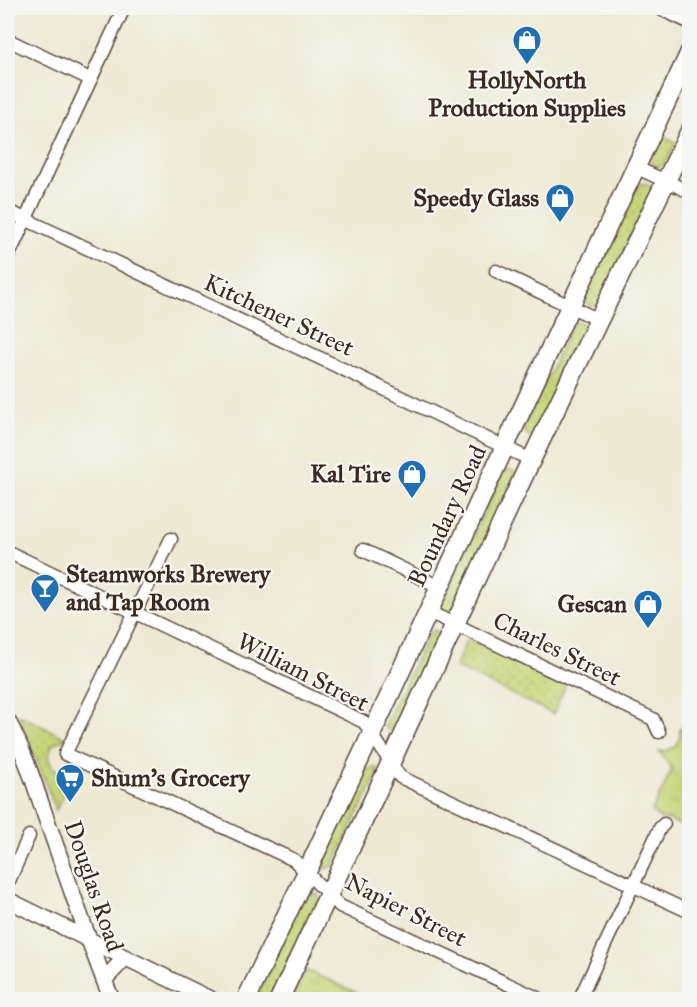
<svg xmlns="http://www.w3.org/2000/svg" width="697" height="1007" font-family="'IM FELL Great Primer',serif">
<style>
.grass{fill:url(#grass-dots);stroke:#807f4a;stroke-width:1.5}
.park{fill:url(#park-tufts);stroke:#807f4a;stroke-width:1.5}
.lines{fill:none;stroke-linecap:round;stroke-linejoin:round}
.minor-casing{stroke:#564739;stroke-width:15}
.tertiary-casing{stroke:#564739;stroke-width:18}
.primary-casing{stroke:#564739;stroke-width:21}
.minor{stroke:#fff;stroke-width:12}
.tertiary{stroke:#fff;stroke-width:15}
.primary{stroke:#fff;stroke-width:18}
.labels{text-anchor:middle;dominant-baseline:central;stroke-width:4.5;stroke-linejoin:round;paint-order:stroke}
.poi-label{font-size:24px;font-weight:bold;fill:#3b2a1e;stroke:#f6f6f2;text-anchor:end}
.street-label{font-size:24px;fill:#3b2a1e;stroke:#f6f6f2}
</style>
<defs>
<pattern id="grass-dots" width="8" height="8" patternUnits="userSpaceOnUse" patternTransform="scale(1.5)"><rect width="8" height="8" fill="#c5d476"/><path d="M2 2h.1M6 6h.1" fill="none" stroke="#aab666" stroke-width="1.8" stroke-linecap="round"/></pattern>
<pattern id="park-tufts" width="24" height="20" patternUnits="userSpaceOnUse" patternTransform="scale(1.5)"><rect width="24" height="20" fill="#c5d476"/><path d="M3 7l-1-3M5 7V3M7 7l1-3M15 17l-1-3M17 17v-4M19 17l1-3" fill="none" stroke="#aab666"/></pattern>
</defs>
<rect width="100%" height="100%" fill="#f6f6f2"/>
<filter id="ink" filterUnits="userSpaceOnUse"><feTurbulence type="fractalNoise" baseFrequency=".0167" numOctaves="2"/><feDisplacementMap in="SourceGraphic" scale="12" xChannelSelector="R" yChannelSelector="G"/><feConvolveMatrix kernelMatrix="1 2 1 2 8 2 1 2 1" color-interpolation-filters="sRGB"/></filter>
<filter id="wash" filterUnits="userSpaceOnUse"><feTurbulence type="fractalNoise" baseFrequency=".008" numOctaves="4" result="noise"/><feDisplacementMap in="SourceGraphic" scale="24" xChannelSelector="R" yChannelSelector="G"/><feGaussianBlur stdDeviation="1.35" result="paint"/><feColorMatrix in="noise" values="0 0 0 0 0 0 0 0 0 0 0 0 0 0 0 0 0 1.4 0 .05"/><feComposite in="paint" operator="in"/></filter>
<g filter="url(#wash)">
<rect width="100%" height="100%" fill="#ede9d3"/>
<g class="grass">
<path d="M663 137 675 142V145C672 150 670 157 666 162 662 167 653 169 651 161 650 154 656 145 659 138Z"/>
<path d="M644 183 648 184 651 188 652 192 597 306 589 305 586 302V294L635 191 640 185Z"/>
<path d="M575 322 582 323 587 328 534 437H529L524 431 525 425 571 326Z"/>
<path d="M506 470H512L516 473 450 614 444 613 442 609 441 605 502 474Z"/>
<path d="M435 630 438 633 439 638 406 716 397 726 387 730 384 726 429 633Z"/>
<path d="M466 641H471L565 685 564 689 553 714 455 667Z"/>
<path d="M19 715 66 738 52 745 48 759 53 768 64 774 76 769 56 810Z"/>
<path d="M372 768H376L379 771 332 867 322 869 319 865 358 778 365 771Z"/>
<path d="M314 893 317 894 319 898 273 999 255 1000 303 898 310 894Z"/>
</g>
<g class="park">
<path d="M689 725V829L669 820 660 819 652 811 672 769 659 751C674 752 681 742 680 728Z"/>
<path d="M306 970 370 999H292Z"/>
</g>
</g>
<g filter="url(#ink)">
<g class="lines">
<g class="minor-casing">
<g id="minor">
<path d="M8 40 90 79"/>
<path d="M637 168 690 192"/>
<path d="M8 211 326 361 531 460"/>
<path d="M8 257 124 8"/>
<path d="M496 271 599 320"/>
<path d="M171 539 65 754 294 860 340 906 542 1000"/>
<path d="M363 550 440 587"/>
<path d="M8 552 364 722 400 777 690 912"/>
<path d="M429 612 653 719 659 732"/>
<path d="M8 883 29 836"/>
<path d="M579 1000 660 828 664 824"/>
</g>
</g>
<g class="tertiary-casing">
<g id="tertiary">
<path d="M662 8 690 21"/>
<path d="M8 721C24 751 34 783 45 815 67 876 87 939 112 1000"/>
<path d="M8 900 212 1000"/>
<path d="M104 980 125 958"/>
</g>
</g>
<g class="primary-casing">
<g id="primary">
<path d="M246 1000C350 783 450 565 551 347 597 249 644 151 690 52"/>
<path d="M279 1000 390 764 525 473 690 131"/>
</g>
</g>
<use href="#minor" class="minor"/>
<use href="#tertiary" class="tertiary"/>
<use href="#primary" class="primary"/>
</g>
</g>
<defs>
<g id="shop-pin" transform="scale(1.5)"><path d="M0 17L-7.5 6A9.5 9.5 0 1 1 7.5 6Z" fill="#1f6fb2" stroke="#f6f6f2"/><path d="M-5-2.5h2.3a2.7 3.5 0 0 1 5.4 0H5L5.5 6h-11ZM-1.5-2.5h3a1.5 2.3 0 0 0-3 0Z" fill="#fff"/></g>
<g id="bar-pin" transform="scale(1.5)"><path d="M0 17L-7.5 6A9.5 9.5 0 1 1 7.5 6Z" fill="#1f6fb2" stroke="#f6f6f2"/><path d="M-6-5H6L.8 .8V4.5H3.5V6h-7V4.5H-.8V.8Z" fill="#fff"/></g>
<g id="supermarket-pin" transform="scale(1.5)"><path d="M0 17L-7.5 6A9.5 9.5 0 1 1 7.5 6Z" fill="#1f6fb2" stroke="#f6f6f2"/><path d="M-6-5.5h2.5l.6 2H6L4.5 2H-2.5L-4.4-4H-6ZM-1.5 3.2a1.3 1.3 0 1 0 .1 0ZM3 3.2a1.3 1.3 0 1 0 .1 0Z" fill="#fff"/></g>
</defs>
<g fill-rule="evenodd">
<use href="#shop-pin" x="527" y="40"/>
<use href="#shop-pin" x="560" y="198"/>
<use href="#shop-pin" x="412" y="474"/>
<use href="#bar-pin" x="45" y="588"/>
<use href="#shop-pin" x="648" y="604"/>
<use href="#supermarket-pin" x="70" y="778"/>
</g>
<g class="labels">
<g class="poi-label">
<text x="527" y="80" text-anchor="middle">HollyNorth<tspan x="527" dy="28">Production Supplies</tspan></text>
<text x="539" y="198">Speedy Glass</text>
<text x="391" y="474">Kal Tire</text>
<text x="66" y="574" text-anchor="start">Steamworks Brewery<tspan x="66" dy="28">and Tap Room</tspan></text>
<text x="627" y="604">Gescan</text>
<text x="91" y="778" text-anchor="start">Shum's Grocery</text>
</g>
<g class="street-label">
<text transform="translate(279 315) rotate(25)">Kitchener Street</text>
<text transform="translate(447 516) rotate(-65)">Boundary Road</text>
<text transform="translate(557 649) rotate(26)">Charles Street</text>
<text transform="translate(303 672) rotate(27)">William Street</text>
<text transform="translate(94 886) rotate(71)">Douglas Road</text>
<text transform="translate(406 910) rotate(27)">Napier Street</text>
</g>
</g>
<rect width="697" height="1007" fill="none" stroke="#f6f6f2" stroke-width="30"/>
</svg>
